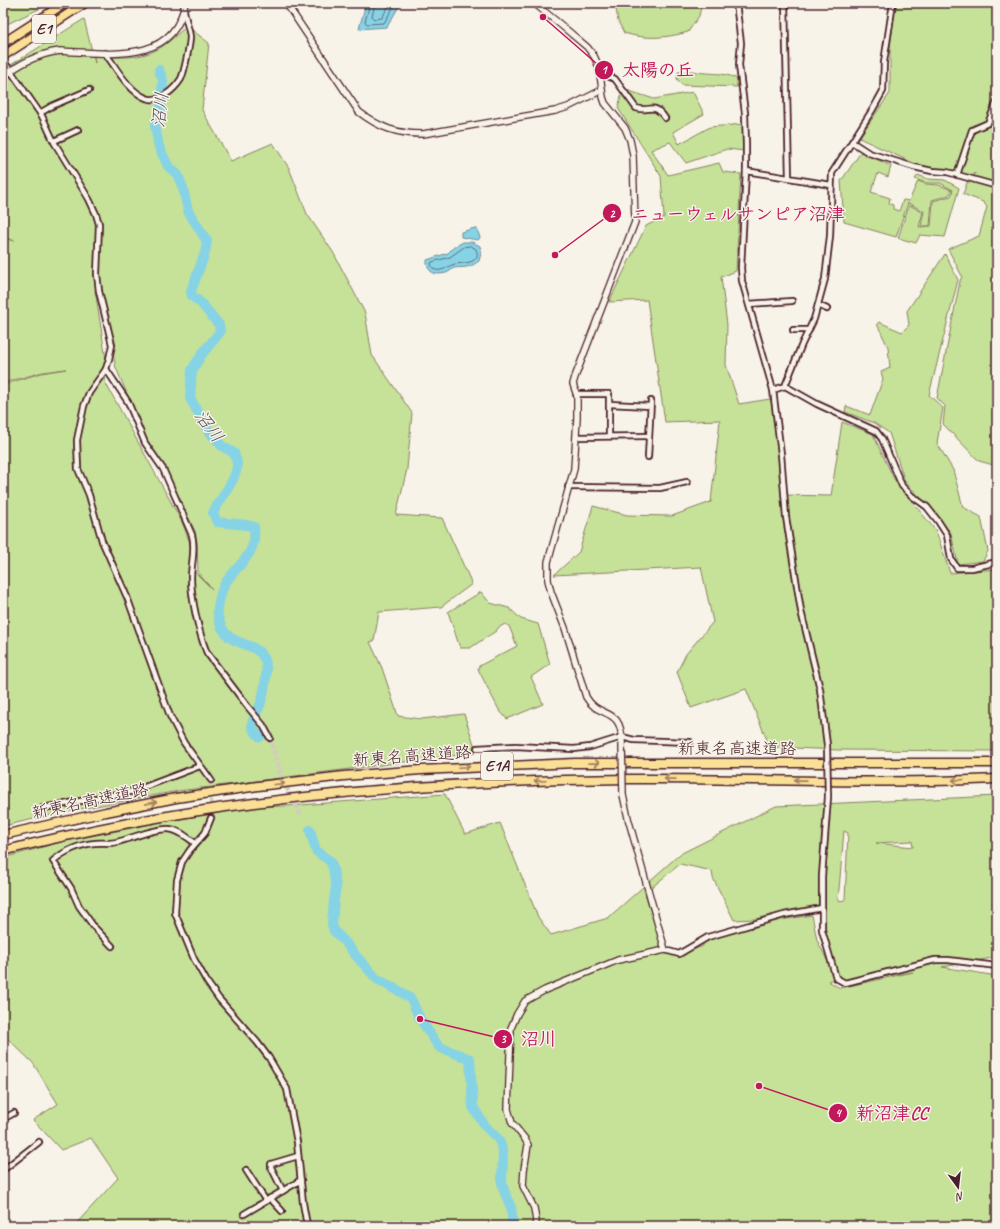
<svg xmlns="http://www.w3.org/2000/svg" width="1000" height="1229" font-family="Caveat,'Klee One',sans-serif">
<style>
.green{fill:#c6e198;stroke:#888062;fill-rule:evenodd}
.water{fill:#86d3e6;stroke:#6e8b9b}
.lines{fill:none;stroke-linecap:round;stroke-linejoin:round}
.shore{stroke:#626776;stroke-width:1}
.river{stroke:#86d3e6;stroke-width:10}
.minor-tunnel{stroke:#d4c9c2;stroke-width:4.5;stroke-dasharray:4.5 2;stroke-linecap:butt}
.minor-casing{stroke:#4a1f2b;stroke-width:8}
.tertiary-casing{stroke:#4a1f2b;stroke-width:8}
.motorway-casing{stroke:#4a1f2b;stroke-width:11}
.minor{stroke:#f7f3e8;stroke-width:4.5}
.tertiary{stroke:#f7f3e8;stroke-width:5.5}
.motorway{stroke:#fadf96;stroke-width:8}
.minor-bridge-casing{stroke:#4a1f2b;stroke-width:8;stroke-linecap:butt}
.tertiary-bridge-casing{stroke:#4a1f2b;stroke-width:8;stroke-linecap:butt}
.minor-bridge{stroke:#f7f3e8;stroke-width:4.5}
.tertiary-bridge{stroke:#f7f3e8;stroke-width:5.5}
.oneway{stroke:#a27f60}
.labels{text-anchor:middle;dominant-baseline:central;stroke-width:3;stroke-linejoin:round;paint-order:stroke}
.shield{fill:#f7f3e8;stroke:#7e5f64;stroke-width:1}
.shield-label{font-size:16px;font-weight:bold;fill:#4a1f2b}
.street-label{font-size:17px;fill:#4a1f2b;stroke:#f7f3e8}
.water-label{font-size:18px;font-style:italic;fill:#594c5a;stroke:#f7f3e8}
.leader{fill:none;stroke:#c2185b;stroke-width:1.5}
.callout-dot{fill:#c2185b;stroke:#f7f3e8;stroke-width:1.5}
.mark-label{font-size:12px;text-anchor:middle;font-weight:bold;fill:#fff}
.callout-label{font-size:18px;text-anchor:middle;font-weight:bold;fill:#c2185b;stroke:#f7f3e8;stroke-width:3;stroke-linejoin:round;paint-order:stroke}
</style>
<rect width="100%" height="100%" fill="#f7f3e8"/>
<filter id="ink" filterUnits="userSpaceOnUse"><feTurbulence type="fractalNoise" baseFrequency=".025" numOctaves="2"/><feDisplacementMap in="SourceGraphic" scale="8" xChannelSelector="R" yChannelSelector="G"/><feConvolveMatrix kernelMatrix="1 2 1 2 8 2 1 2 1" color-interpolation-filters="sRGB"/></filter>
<g filter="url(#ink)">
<g class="green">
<path d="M3 3H44L41 8 3 26Z"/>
<path d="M615 3H702L699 16 688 32C666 38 646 40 624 33L618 21Z"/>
<path d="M896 3H997V96L985 122 973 125 956 170 931 169 913 163 859 138 890 93V47Z"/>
<path d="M84 19 95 63 94 56C116 57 138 60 158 49 168 44 178 33 187 26L209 43 202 110 231 161 273 143 289 168 307 214 333 252 365 313 372 355 412 413 407 469 396 515 442 518 472 584 441 607 379 612 374 641 370 642 382 668 398 716 422 719 464 714 474 744 475 753 178 791 69 811 3 826V385L41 373 66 369 43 372 3 383V238L15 241 3 237V70ZM95 290 99 291 116 368 146 438 163 466 195 531 197 543 198 573 212 589 193 570 190 543 182 522 105 382 107 366Z"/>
<path d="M693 71C707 75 724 71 737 79V87L682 85 677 79 678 72Z"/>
<path d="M623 89 654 99 693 92 704 114 673 132 679 144 710 127 744 124 745 151 727 149 686 163 670 142 651 150 668 175 719 163 723 172 741 174 736 271 721 277 727 325 726 365 739 404 770 399 773 405 784 495 831 496 842 422 873 434 894 479 936 531 950 573 997 569V751L839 750 770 747 746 689 691 708 677 672 686 654 713 622 701 567 554 575 579 552 593 506 627 515 672 516 711 502 720 420 665 422 647 300 609 302 646 226 664 217 661 176 618 108Z"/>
<path d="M997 103V184L974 177 975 173 973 178 956 173 972 130 992 120Z"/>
<path d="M861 152 891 166 888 177 878 173 871 192 890 198 889 203 893 205V209L899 211 903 200 909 201 918 181 926 184 939 185 952 190 949 195 932 200 930 226H921L924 211 908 203 896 237 844 222 841 181Z"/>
<path d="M918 175 928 179 945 180 959 188 945 237 920 235 916 243 898 238 909 205 923 212 919 227 931 226 933 201 951 196 953 190 940 183H926L915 179Z"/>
<path d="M968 180 997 188V466L979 461 943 424 945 406 937 398 960 281 962 276 948 249 979 236 987 207 983 202 963 194Z"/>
<path d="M945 254 958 280 929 395 943 408 937 443 953 470 963 507 981 517 988 551 983 561 958 564 951 533 930 507 905 482 889 433 874 423 845 412 846 406 870 415 883 379 881 372 890 368 888 347 877 324 879 322 902 332 909 325 907 311Z"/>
<path d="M481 592 490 603 509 608 521 619 538 624 550 664 531 677 543 704 507 719 499 710 478 669 479 666 517 646 509 626 505 624 498 628 496 631 470 648H460L448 612Z"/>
<path d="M445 794 465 834 500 823 538 917 551 935 608 918 680 854 776 806 997 796V937L992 958 942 967 997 976V1226H74L118 1178 91 1138 61 1150 33 1120 58 1104 33 1063 4 1035H3V858L61 842 162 822 249 807 287 806ZM844 831 848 833 845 900 838 901ZM912 841 913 847 876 843ZM680 864 712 871 713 878 734 920 755 919 780 913 814 907 823 903 822 930 833 970 845 983 913 972 840 988 828 981 836 978 817 940 812 915 781 920 703 940V946L680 955 668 951 619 962 580 979 576 978 632 955V954L662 949 645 893Z"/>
</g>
<g class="water">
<path d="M366 3H401L387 27 359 29Z"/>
<path d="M475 228 477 229 480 238 478 240 461 237V232Z"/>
<path d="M463 242H472L480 246 481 253 479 261C476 263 473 265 471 266 465 268 460 267 454 268 451 270 449 272 446 273 435 276 426 272 427 260L448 253 454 247Z"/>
</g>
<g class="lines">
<g class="shore">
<path d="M370 3 365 22 367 24 384 23 396 3"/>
<path d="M375 3 372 17 374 19 382 18 390 3"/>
<path d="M471 246 476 249C477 252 478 255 476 258 471 265 459 262 452 265 447 267 440 273 434 269 432 268 432 266 431 264L432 262 450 257 464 247Z"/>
</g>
<g class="river">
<path d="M159 70 163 80 160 116 155 126 159 147 168 166 178 175 183 188 188 211 207 241 205 253 191 291 192 296 201 303 219 325 220 332 202 354 192 370 190 398 207 429 222 446 234 453C235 456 237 461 237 465 236 481 220 498 213 513L217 522 247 525 254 527C257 555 240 562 226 582 222 589 219 600 218 608 217 612 218 616 219 620 227 650 255 638 265 660 269 670 263 698 259 708 256 713 252 720 252 725 252 730 257 733 260 737"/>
<path d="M310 830 316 851 330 861 333 868 336 887 334 900 332 924 334 931 345 942 357 957 377 979 401 992 411 999 420 1019 439 1047 470 1059 473 1107 485 1126 499 1140 503 1152 502 1183 506 1196 511 1207 513 1226"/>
</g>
<g class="minor-tunnel">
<path d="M270 738 282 778 301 816"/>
<path d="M211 780V818"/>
</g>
<g class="minor-casing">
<g id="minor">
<path d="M736 3 741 43 739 65 745 113 746 144V171L741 268 742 281 773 390 781 454 786 517 801 611 820 689 827 745"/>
<path d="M785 3 789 178"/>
<path d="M105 53C116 67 128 91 146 98 159 103 174 90 181 79 184 73 190 44 190 37 189 28 185 19 184 10"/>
<path d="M3 60 42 116 54 142 89 199 96 214 99 224 97 274 99 291 112 345 109 359 106 369 89 393 84 406 77 440 78 469 89 495 102 541 127 597 170 716 184 743 211 780"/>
<path d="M599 67 610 77 615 79 636 108C651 113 653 101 665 118"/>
<path d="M40 113 52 106 89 90"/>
<path d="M54 141 78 130"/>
<path d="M852 142 869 153 914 167 932 171 947 172 997 186"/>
<path d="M746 171 831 185"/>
<path d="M957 175 972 130 988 123 997 101"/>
<path d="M749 304 792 301"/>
<path d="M818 305 827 309"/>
<path d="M793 330H809"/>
<path d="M106 369 128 402 145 443 163 469 192 535C196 549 191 564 191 578 191 598 199 634 207 653L248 707 263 725 270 738"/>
<path d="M785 386 802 344 814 319 825 279 830 236 832 173 873 109 883 91 884 62 893 3"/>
<path d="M773 390 785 386 817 404 876 431 882 439 902 486 912 496 927 507 938 521 947 535 951 559 957 568H972L997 562"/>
<path d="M576 394H609V436"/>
<path d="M609 404 650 406"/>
<path d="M577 437 649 436"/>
<path d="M648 457 651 401"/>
<path d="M568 487 660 488 687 482"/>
<path d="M477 748 515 746 574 749 590 747 622 737 634 740 690 742"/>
<path d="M43 808 134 791 200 766"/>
<path d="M211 818 205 833 190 850 182 862 177 880 175 913 194 959 207 982 219 999 257 1042 269 1058 287 1089 297 1142 303 1203 306 1220 308 1226"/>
<path d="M822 908V930L836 978 845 983 935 960H948L997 966"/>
<path d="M112 946 94 927 79 906 71 888 53 861C64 851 81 844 95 843 103 842 110 844 117 842 134 838 150 829 168 829 178 829 188 838 195 843"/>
<path d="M665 950 679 954 708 937 784 915 822 908V876L828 797"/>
<path d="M3 1119 14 1113"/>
<path d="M3 1170 39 1142"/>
<path d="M246 1170 266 1201"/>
<path d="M283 1191 271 1167V1164L298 1156"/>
<path d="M270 1198 282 1211"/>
<path d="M244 1214 301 1180"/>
</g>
</g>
<g class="tertiary-casing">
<g id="tertiary">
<path d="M286 3 359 112C380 128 397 134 423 134L555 111 568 107 602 90"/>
<path d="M534 3 561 25 587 47 594 56 599 67 603 97 605 103 625 128 630 140 633 155 635 222 575 377 573 384 577 396V418L574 469 548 562V580L551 592 565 628 586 697C599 720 622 705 622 743"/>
<path d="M3 77C20 63 38 54 60 51 107 53 174 66 185 3"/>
<path d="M535 1226 536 1221 534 1208 523 1186 524 1170 528 1145 525 1139 512 1123 508 1109 511 1028 517 1014 525 1001 545 990 618 960 665 950 628 818 623 795"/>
</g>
</g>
<g class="motorway-casing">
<g id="motorway">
<path d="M3 43 65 3"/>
<path d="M3 56 85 3"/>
<path d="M3 835 106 812 176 798 258 786 344 776 421 770 575 763H997"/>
<path d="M3 851C208 798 419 781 630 779 753 778 875 785 997 779"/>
</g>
</g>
<use href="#minor" class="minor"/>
<use href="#tertiary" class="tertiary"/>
<use href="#motorway" class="motorway"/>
<g class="minor-bridge-casing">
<path id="minor-bridge" d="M827 745 828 797"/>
</g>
<g class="tertiary-bridge-casing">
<path id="tertiary-bridge" d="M622 743 623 795"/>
</g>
<use href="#minor-bridge" class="minor-bridge"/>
<use href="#tertiary-bridge" class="tertiary-bridge"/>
</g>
<defs><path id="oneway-shaft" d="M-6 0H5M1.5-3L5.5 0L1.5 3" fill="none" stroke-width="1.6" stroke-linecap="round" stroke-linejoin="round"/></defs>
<g class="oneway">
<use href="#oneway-shaft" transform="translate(594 763) rotate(-1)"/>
<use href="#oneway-shaft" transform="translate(464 767) rotate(-3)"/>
<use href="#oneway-shaft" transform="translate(670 779) rotate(-179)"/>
<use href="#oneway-shaft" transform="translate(800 780) rotate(-179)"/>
<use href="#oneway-shaft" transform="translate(958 780) rotate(178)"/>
<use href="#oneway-shaft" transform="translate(540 781) rotate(178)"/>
<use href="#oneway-shaft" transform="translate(279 784) rotate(-7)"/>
<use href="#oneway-shaft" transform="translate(151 803) rotate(-11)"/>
</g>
</g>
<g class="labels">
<g class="shield">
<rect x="32" y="15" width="24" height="28" rx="3"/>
<rect x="481" y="752" width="32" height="28" rx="3"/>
</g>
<g class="shield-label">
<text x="44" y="29">E1</text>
<text x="497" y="766">E1A</text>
</g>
<g class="street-label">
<text x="737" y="748">新東名高速道路</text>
<text transform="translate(412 756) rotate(-4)">新東名高速道路</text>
<text transform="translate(90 801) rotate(-12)">新東名高速道路</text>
</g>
<g class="water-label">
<text transform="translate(160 110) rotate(-84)">沼川</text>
<text transform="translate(209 426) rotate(53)">沼川</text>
</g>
</g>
<path class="leader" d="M543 17L604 70M555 255L612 213M420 1019L503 1039M759 1086L838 1113"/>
<g class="callout-dot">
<circle cx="543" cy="17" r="4"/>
<circle cx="555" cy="255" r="4"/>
<circle cx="420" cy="1019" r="4"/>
<circle cx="759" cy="1086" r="4"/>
<circle cx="604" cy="70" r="10"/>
<circle cx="612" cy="213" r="10"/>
<circle cx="503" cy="1039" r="10"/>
<circle cx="838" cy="1113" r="10"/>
</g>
<g class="mark-label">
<text x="604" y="74">1</text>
<text x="612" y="218">2</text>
<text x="503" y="1043">3</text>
<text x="838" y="1117">4</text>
</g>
<g class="callout-label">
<text x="658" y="76">太陽の丘</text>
<text x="738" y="220">ニューウェルサンピア沼津</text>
<text x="539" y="1045">沼川</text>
<text x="892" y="1119">新沼津CC</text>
</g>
<rect width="1000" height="1229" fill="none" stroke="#f7f3e8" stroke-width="16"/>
<rect x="8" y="8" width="984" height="1213" fill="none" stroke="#4a1f2b" stroke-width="1.5" filter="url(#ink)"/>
<g transform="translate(958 1187) rotate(165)" stroke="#f7f3e8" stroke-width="3" paint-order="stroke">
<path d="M0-3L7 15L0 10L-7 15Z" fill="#4a1f2b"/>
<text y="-6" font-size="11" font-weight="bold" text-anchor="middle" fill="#4a1f2b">N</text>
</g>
</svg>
